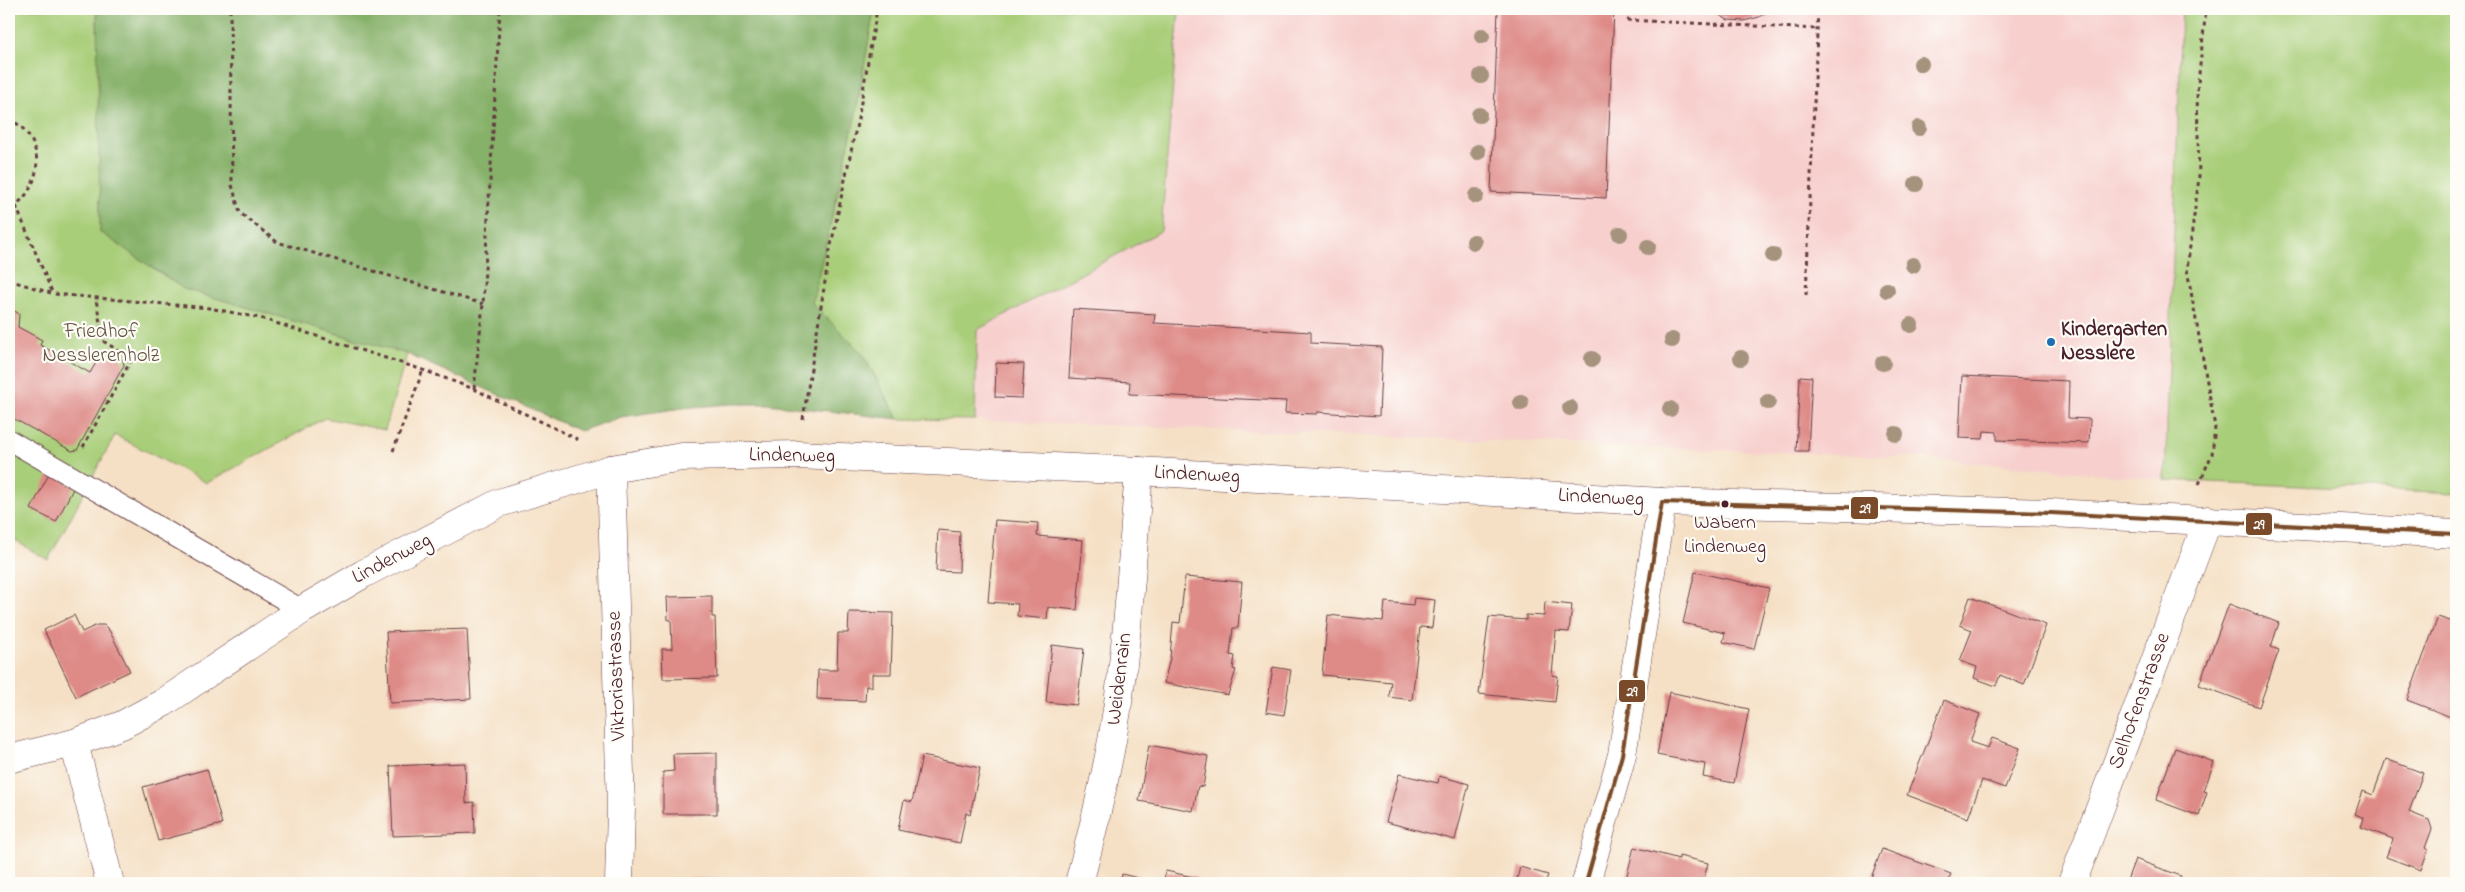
<svg xmlns="http://www.w3.org/2000/svg" width="2465" height="892" font-family="'Indie Flower',sans-serif">
<style>
.built{fill:#f7d0ce}
.green{fill:#a9ce79;stroke:#7a7652}
.forest{fill:#86b169;stroke:#68684a}
.building{fill:#de8a87}
.lines{fill:none;stroke-linecap:round;stroke-linejoin:round}
.lane-casing{stroke:#643c42;stroke-width:22}
.street-casing{stroke:#643c42;stroke-width:29}
.path{stroke:#643c42;stroke-width:3;stroke-dasharray:4 4;stroke-linecap:butt}
.lane{stroke:#fff;stroke-width:20}
.street{stroke:#fff;stroke-width:28}
.bus-1-casing{stroke:#fdfcf7;stroke-width:8}
.bus-1{stroke:#7a4b2a;stroke-width:4}
.tree{fill:#a6937d}
.poi-dot{fill:#1f6fb2;stroke:#fdfcf7;stroke-width:2}
.bus-dot{fill:#4a1f2b;stroke:#fdfcf7;stroke-width:2}
.labels{text-anchor:middle;dominant-baseline:central;stroke-width:4.5;stroke-linejoin:round;paint-order:stroke}
.bus-label{font-size:20px;fill:#4a1f2b;stroke:#fdfcf7}
.poi-label{font-size:21px;font-weight:bold;fill:#4a1f2b;stroke:#fdfcf7;text-anchor:start}
.park-label{font-size:21px;fill:#665442;stroke:#fdfcf7}
.street-label{font-size:21px;fill:#4a1f2b;stroke:#fdfcf7}
.line-badge{stroke:#fdfcf7;stroke-width:2}
.badge-label{font-size:14px;text-anchor:middle;font-weight:bold;fill:#fff}
</style>
<rect width="100%" height="100%" fill="#fdfcf7"/>
<filter id="ink" filterUnits="userSpaceOnUse"><feTurbulence type="fractalNoise" baseFrequency=".02" numOctaves="2"/><feDisplacementMap in="SourceGraphic" scale="10" xChannelSelector="R" yChannelSelector="G"/><feConvolveMatrix kernelMatrix="1 2 1 2 8 2 1 2 1" color-interpolation-filters="sRGB"/></filter>
<filter id="wash" filterUnits="userSpaceOnUse"><feTurbulence type="fractalNoise" baseFrequency=".0096" numOctaves="4" result="noise"/><feDisplacementMap in="SourceGraphic" scale="20" xChannelSelector="R" yChannelSelector="G"/><feGaussianBlur stdDeviation="1.12" result="paint"/><feColorMatrix in="noise" values="0 0 0 0 0 0 0 0 0 0 0 0 0 0 0 0 0 1.4 0 .05"/><feComposite in="paint" operator="in"/></filter>
<g filter="url(#wash)">
<rect width="100%" height="100%" fill="#f5e0c5"/>
<path class="built" d="M1179 9H2182L2165 480 1926 458 975 420 977 330 1161 231Z"/>
<g class="green">
<path d="M9 9H97L101 232 184 289 407 354 385 430 325 418 207 483 115 435 48 560 9 537Z"/>
<path d="M874 9H1179L1161 231 977 330 975 420 898 419 862 353 812 303 856 113Z"/>
<path d="M2182 9H2456V493L2165 480Z"/>
</g>
<path class="forest" d="M97 9H874L856 113 812 303 862 353 898 419 768 404H730L682 408 621 417 580 431 407 354 184 289 100 232Z"/>
<g id="blocks">
<g class="building">
<path d="M1498 9H1614L1606 198 1491 192Z"/>
<path d="M1709 9H1771L1759 17 1744 21 1728 20Z"/>
<path d="M9 307 19 314 18 327 42 340 40 345 90 373 103 351 123 360 124 365 77 450 72 451 9 416Z"/>
<path d="M1073 309 1155 314 1154 323 1311 332V343L1382 347 1379 416 1317 412V414L1285 413 1286 401 1129 394 1130 382 1069 378Z"/>
<path d="M996 363 1024 364 1022 398 995 397Z"/>
<path d="M1800 376 1812 377 1808 451H1796Z"/>
<path d="M1962 376 2069 381 2068 418 2090 419 2089 443 1997 440V432L1984 431 1983 439 1959 438Z"/>
<path d="M51 470 74 487 56 522 31 509Z"/>
<path d="M995 520 1038 523 1037 536 1083 540 1077 610 1048 607 1047 619 1017 616 1018 604 988 602Z"/>
<path d="M938 530 960 532 959 572 936 571Z"/>
<path d="M1695 572 1769 588 1754 649 1723 642 1725 633 1683 623Z"/>
<path d="M1185 577 1242 582 1238 628H1233L1230 655 1235 656 1233 669 1236 670 1228 695 1164 683 1170 658 1173 622 1180 623Z"/>
<path d="M712 596V617H715L717 678 663 679 662 649H672L671 620H668L667 597Z"/>
<path d="M1970 597 2046 625 2024 685 2000 675 1996 686 1974 678 1977 667 1960 661 1972 630 1960 625Z"/>
<path d="M1414 598 1435 600 1432 628 1420 627 1412 700 1389 697 1391 682 1322 675 1328 615 1383 621 1385 602 1413 605Z"/>
<path d="M1545 602 1572 605 1569 632 1556 631 1552 675 1558 676 1555 702 1479 694 1489 617 1526 620V615L1544 616Z"/>
<path d="M2229 604 2279 623 2271 647 2279 650 2259 707 2199 685Z"/>
<path d="M849 612 893 613 891 674H872V687L866 686 865 701 817 699 818 670H837L838 633H848Z"/>
<path d="M74 615 82 632 97 625H104L109 630 130 671 76 697 44 630Z"/>
<path d="M2438 617 2456 623V719L2407 700Z"/>
<path d="M467 629 471 699 390 703 386 632Z"/>
<path d="M1052 645 1084 649 1077 705 1046 702Z"/>
<path d="M1273 667 1291 670 1284 715 1266 712Z"/>
<path d="M1669 692 1749 709 1734 783 1703 777 1705 764 1657 755Z"/>
<path d="M1944 700 1980 714 1970 742 1988 748 1992 738 2020 748 2005 788 1982 780 1968 818 1907 795Z"/>
<path d="M1149 745 1208 756 1203 787 1198 786 1193 811 1139 801Z"/>
<path d="M2175 748 2214 762 2204 791 2207 792 2199 816 2156 800Z"/>
<path d="M717 753V814H663V772L674 771 673 754Z"/>
<path d="M922 756 980 768 970 815 966 813 960 843 898 830 904 800 912 802Z"/>
<path d="M2386 759 2423 773 2409 812 2429 820 2432 829 2425 848 2428 850 2421 870 2386 857 2393 839 2361 827 2364 818 2355 814 2363 791 2373 795Z"/>
<path d="M465 763 466 803 474 802 475 833 393 836 390 766Z"/>
<path d="M207 769 222 824 158 841 143 787Z"/>
<path d="M1399 774 1438 783 1439 776 1469 784 1455 840 1386 822Z"/>
<path d="M1634 847 1679 859V856L1708 863 1703 883H1625Z"/>
<path d="M1882 849 1951 874 1947 883H1869Z"/>
<path d="M2135 859 2181 876 2179 883H2126Z"/>
<path d="M1520 867 1548 875 1545 883H1516Z"/>
<path d="M1166 871 1197 878 1195 883H1163Z"/>
<path d="M1122 874 1158 883H1120Z"/>
<path d="M672 878 718 879V883H672Z"/>
</g>
</g>
</g>
<g filter="url(#ink)">
<use href="#blocks" fill-opacity="0" stroke="#643c42" stroke-width="1"/>
<g class="lines">
<g class="lane-casing">
<path id="lane" d="M9 440 302 610"/>
</g>
<g class="street-casing">
<g id="street">
<path d="M611 469 621 808 619 883"/>
<path d="M74 743 110 883"/>
<path d="M9 759 74 743 122 725 163 703 302 610 363 574 499 503 611 469 682 457 798 455 1139 471 1662 502 2051 513 2456 534"/>
<path d="M1079 883C1092 834 1104 785 1113 735 1128 648 1132 559 1139 471"/>
<path d="M1586 883 1622 755 1662 502"/>
<path d="M2072 883 2208 520"/>
</g>
</g>
<g class="path">
<path d="M230 9 232 185 240 213 277 242 483 304"/>
<path d="M1627 20 1818 29"/>
<path d="M9 118C14 122 20 125 24 130 47 154 37 195 9 209"/>
<path d="M16 206 53 294"/>
<path d="M9 280 54 294 209 308 260 318 423 370 474 389 579 440"/>
<path d="M1806 295 1818 9"/>
<path d="M474 389 483 304 500 9"/>
<path d="M803 419 830 250 859 114 877 9"/>
<path d="M83 447 130 362 127 356 103 341 96 299"/>
<path d="M393 451 423 370"/>
<path d="M2199 484 2212 454 2215 427 2187 269 2199 178 2197 93 2206 9"/>
</g>
<use href="#lane" class="lane"/>
<use href="#street" class="street"/>
<g class="bus-1-casing">
<path id="bus-1" d="M1586 883 1622 755 1662 502 2051 513 2456 534"/>
</g>
<use href="#bus-1" class="bus-1"/>
</g>
<g class="tree">
<circle cx="1482" cy="36" r="8"/>
<circle cx="1921" cy="64" r="8"/>
<circle cx="1481" cy="76" r="8"/>
<circle cx="1479" cy="115" r="8"/>
<circle cx="1919" cy="128" r="8"/>
<circle cx="1478" cy="152" r="8"/>
<circle cx="1916" cy="184" r="8"/>
<circle cx="1476" cy="196" r="8"/>
<circle cx="1620" cy="234" r="8"/>
<circle cx="1474" cy="242" r="8"/>
<circle cx="1648" cy="247" r="8"/>
<circle cx="1773" cy="255" r="8"/>
<circle cx="1913" cy="265" r="8"/>
<circle cx="1887" cy="290" r="8"/>
<circle cx="1911" cy="325" r="8"/>
<circle cx="1672" cy="340" r="8"/>
<circle cx="1741" cy="358" r="8"/>
<circle cx="1592" cy="359" r="8"/>
<circle cx="1883" cy="363" r="8"/>
<circle cx="1768" cy="402" r="8"/>
<circle cx="1521" cy="403" r="8"/>
<circle cx="1570" cy="408" r="8"/>
<circle cx="1670" cy="409" r="8"/>
<circle cx="1896" cy="434" r="8"/>
</g>
</g>
<circle class="poi-dot" cx="2051" cy="342" r="5"/>
<circle class="bus-dot" cx="1725" cy="504" r="4.5"/>
<g class="labels">
<g class="bus-label">
<text x="1725" y="523">Wabern<tspan x="1725" dy="24">Lindenweg</tspan></text>
</g>
<g class="poi-label">
<text x="2061" y="330">Kindergarten<tspan x="2061" dy="24">Nesslere</tspan></text>
</g>
<g class="park-label">
<text x="101" y="332">Friedhof<tspan x="101" dy="24">Nesslerenholz</tspan></text>
</g>
<g class="street-label">
<text transform="translate(792 456) rotate(1)">Lindenweg</text>
<text transform="translate(1197 475) rotate(3)">Lindenweg</text>
<text transform="translate(1601 498) rotate(3)">Lindenweg</text>
<text transform="translate(392 559) rotate(-28)">Lindenweg</text>
<text transform="translate(617 676) rotate(-92)">Viktoriastrasse</text>
<text transform="translate(1120 679) rotate(-83)">Weidenrain</text>
<text transform="translate(2140 701) rotate(-70)">Selhofenstrasse</text>
</g>
</g>
<g class="line-badge">
<rect x="1850" y="496" width="29" height="24" rx="5" fill="#7a4b2a"/>
<rect x="2245" y="512" width="28" height="24" rx="5" fill="#7a4b2a"/>
<rect x="1618" y="679" width="28" height="24" rx="5" fill="#7a4b2a"/>
</g>
<g class="badge-label">
<text x="1865" y="513">29</text>
<text x="2259" y="529">29</text>
<text x="1632" y="696">29</text>
</g>
<rect width="2465" height="892" fill="none" stroke="#fdfcf7" stroke-width="30"/>
</svg>
